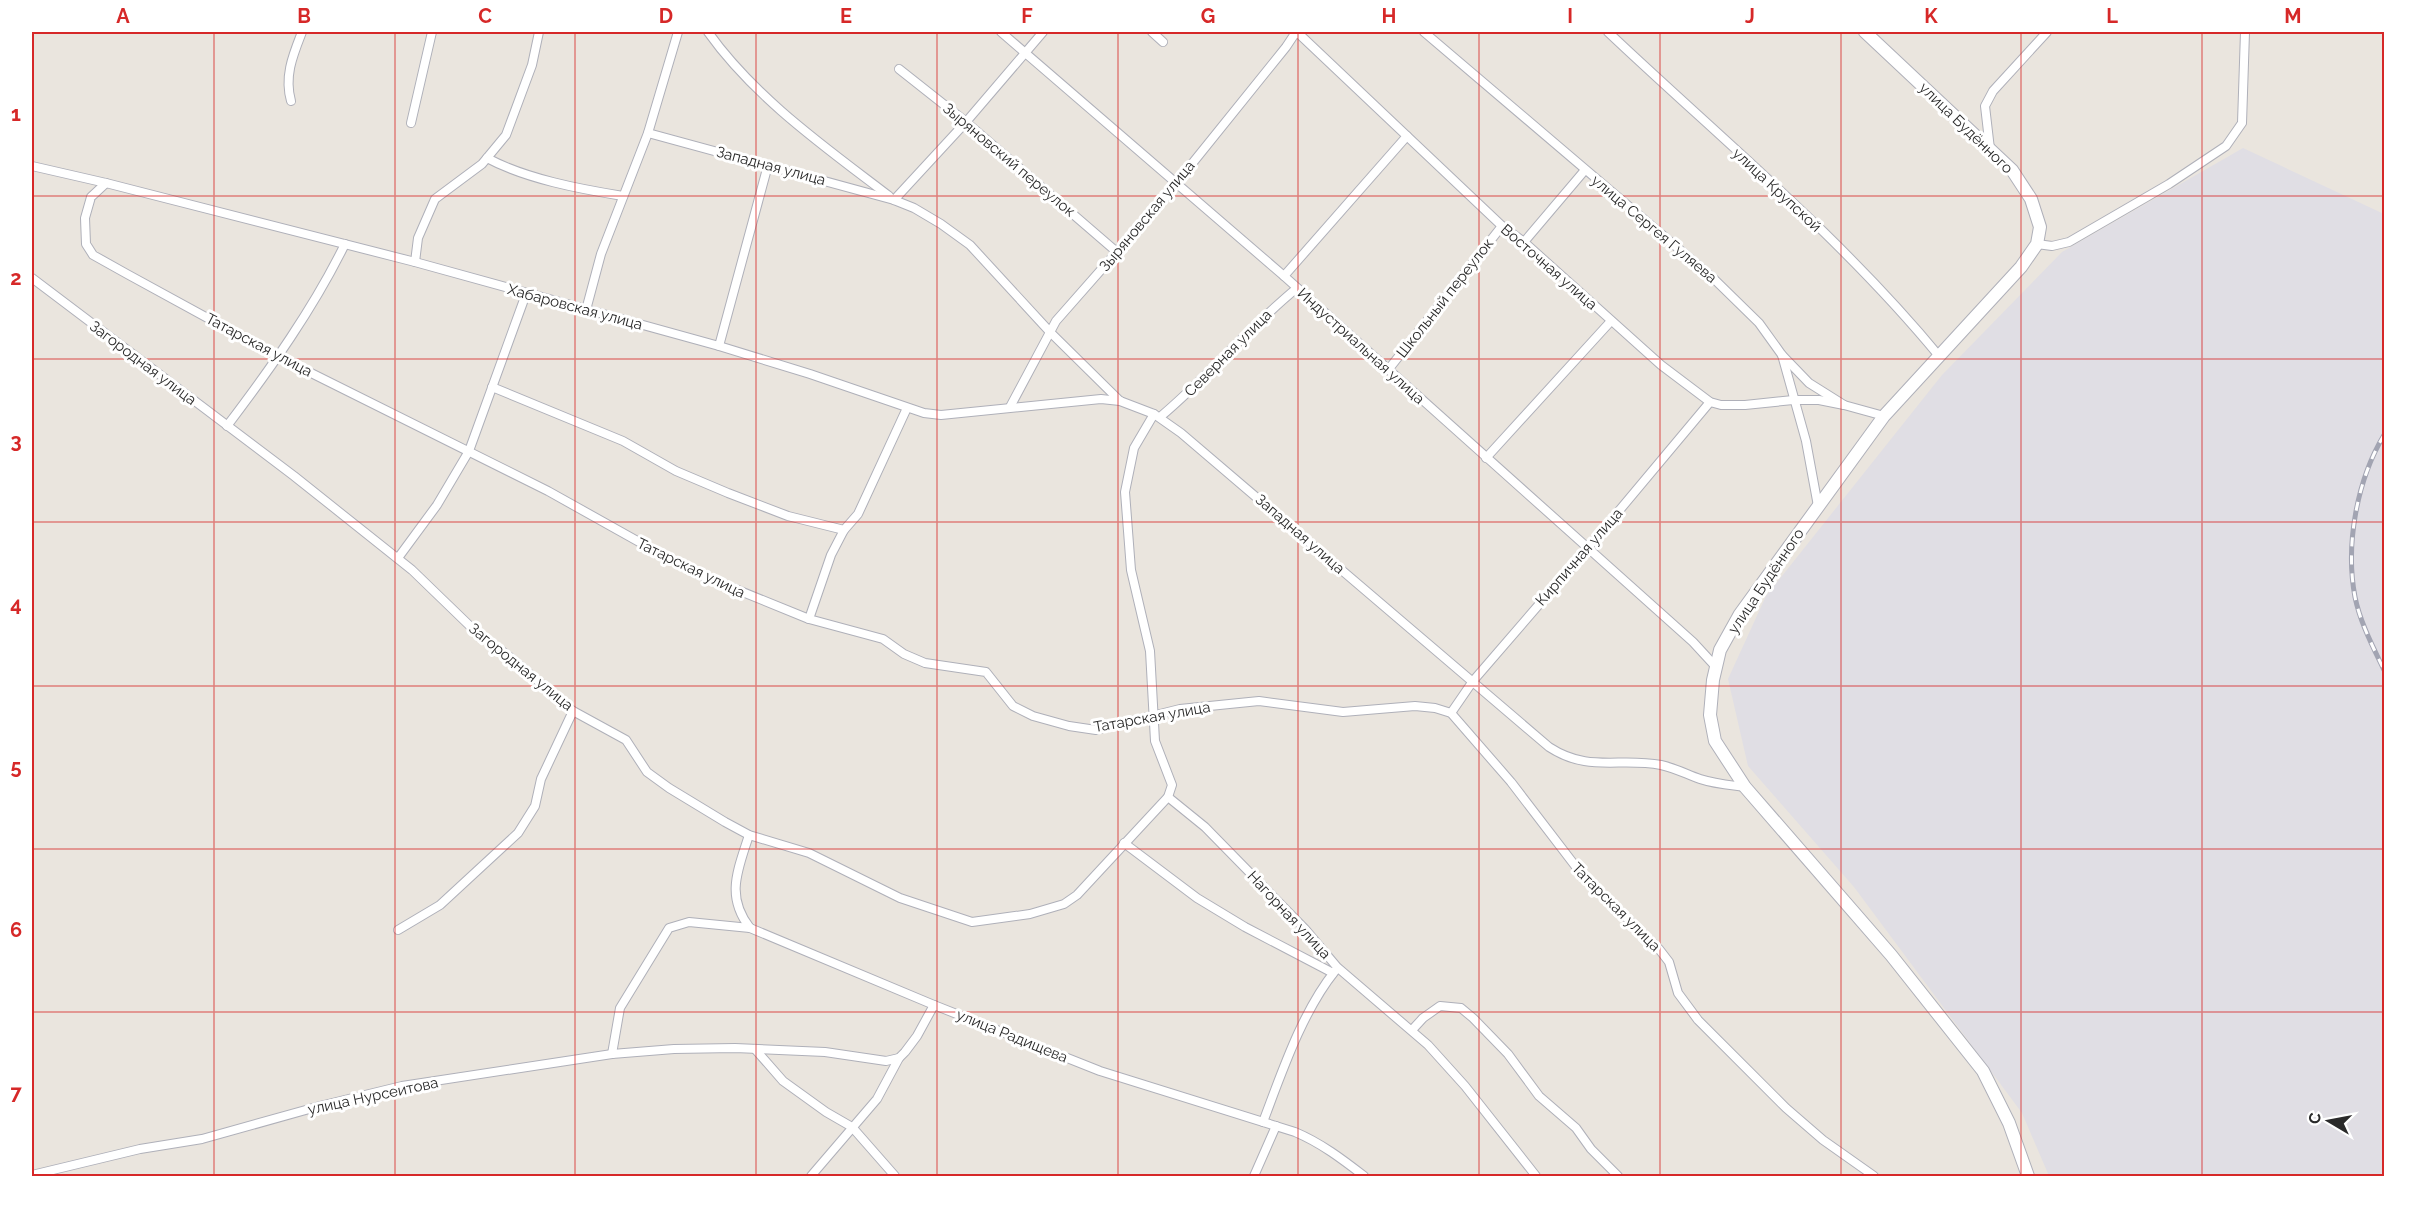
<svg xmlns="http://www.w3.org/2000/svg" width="2416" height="1208" font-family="Raleway,sans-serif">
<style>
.industrial{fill:#e0dee4}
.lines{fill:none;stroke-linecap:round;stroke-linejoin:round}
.street-casing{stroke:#afb0b9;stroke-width:10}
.secondary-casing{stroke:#afb0b9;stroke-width:14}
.street{stroke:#fff;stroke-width:8}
.secondary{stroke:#fff;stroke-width:12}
.rail-casing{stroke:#a2a4b2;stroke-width:5}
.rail{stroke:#fff;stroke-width:3;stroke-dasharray:9;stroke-linecap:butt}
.grid{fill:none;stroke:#d62828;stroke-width:1.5;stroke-opacity:0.55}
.labels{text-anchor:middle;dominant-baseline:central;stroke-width:6;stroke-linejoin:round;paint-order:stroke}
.street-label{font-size:15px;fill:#2a2a2a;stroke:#fff}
.neatline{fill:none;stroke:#d62828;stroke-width:2}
.grid-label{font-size:20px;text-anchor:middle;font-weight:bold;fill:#d62828}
</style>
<rect width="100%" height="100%" fill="#eae5de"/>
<path class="industrial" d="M2243 148 2384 214V1176H2049L2022 1113 1854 887 1748 766 1728 679 1766 596 1942 375 2062 252Z"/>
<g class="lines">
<g class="street-casing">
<g id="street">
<path d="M708 32C755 98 825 147 889 196"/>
<path d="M1001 32 1284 276 1693 642 1716 667"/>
<path d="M1152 32 1163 42"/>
<path d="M1297 32 1502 226 1524 242 1661 365 1710 402 1721 405H1745L1793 400H1819L1844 405"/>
<path d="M1424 32 1713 278 1759 323 1782 355 1809 383 1844 405 1884 416"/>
<path d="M1608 32C1719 137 1841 237 1939 356"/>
<path d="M899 69 966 122 1118 253"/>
<path d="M291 101C284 76 293 55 302 32"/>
<path d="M411 123 432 32"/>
<path d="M648 133 894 200 914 208 941 224 970 245 1050 332 1120 401 1154 414 1181 433 1549 747C1589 773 1618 757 1661 765 1675 768 1686 774 1700 779 1715 784 1730 785 1745 787"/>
<path d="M1990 149 1985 106 1993 91 2047 32"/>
<path d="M487 158C526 179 580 189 623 196"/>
<path d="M32 166 106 183 415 262 719 346 810 374 924 413 941 415 1101 399 1120 401"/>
<path d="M106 183 91 197 85 218 86 244 93 255 127 274 279 357 548 491 691 571 809 619 883 639 904 654 925 663 986 672 1013 706 1033 716 1069 726 1096 730 1180 709 1259 701 1343 712 1415 706 1435 708 1451 713 1511 782 1583 876 1659 949 1669 962 1678 993 1698 1020 1786 1108 1823 1140 1874 1176"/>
<path d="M894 200 966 122 1043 32"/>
<path d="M1524 242 1585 170"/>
<path d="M2037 244 2052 246 2069 242 2169 184 2226 146 2242 123 2245 32"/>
<path d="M415 262 418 238 435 199 482 164 506 135 532 65 539 32"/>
<path d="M1284 276 1407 136"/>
<path d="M32 278 294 476 412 570 472 628 511 658 573 711 626 740 647 772 669 788 725 822 749 835 809 853 900 898 972 922 1030 914 1064 904 1077 895 1168 797 1172 785 1155 741 1150 651 1131 570 1125 492 1134 448 1154 414"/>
<path d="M586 310 601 254 648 133 678 32"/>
<path d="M719 346 768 165"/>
<path d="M1782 355 1806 441 1818 506"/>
<path d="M1388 370 1502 226"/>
<path d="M492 387 623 441 676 471 728 493 788 516 844 530"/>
<path d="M1010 407 1056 321 1166 196 1286 47 1296 32"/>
<path d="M1160 417C1208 377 1248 328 1297 288"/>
<path d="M227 426C271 368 313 309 345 244"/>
<path d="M1486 458 1611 321"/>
<path d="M398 558 437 505 469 451 526 294"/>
<path d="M809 619 831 555 844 530 858 514 907 408"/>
<path d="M1451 713 1473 681 1587 549 1710 402"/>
<path d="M1168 797 1205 827 1305 929 1337 967 1428 1045 1465 1086 1536 1176"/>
<path d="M749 835C738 870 725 896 750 928L934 1005 1100 1071 1295 1132C1321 1143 1342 1159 1364 1176"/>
<path d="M1124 843 1197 898 1245 927 1333 973"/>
<path d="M398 930 440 905 518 833 535 806 541 779 573 711"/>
<path d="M1412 1030 1423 1018 1440 1006 1461 1008 1473 1018 1508 1054 1539 1096 1576 1128 1591 1149 1618 1176"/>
<path d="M755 1049 783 1081 826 1112 852 1127 895 1176"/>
<path d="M612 1054 620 1008 669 928 689 922 750 928"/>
<path d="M1263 1122C1282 1072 1302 1012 1335 971"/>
<path d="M32 1175 140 1149 202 1139 320 1106 402 1086 612 1054 674 1049 735 1048 825 1052 886 1061 899 1058 905 1052 917 1036 934 1005"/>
<path d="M811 1176 877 1099 899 1058"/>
<path d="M1254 1176 1276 1126"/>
</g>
</g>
<g class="secondary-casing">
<path id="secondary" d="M1865 32 2012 170 2031 199 2040 227 2037 244 2021 267 1884 416 1740 614 1720 650 1713 680 1710 715 1715 741 1745 787 1891 955 1983 1071 2009 1123 2028 1176"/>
</g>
<use href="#street" class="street"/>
<use href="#secondary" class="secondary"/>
<g class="rail-casing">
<path id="rail" d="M2384 435C2357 480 2345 545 2355 597 2360 622 2373 647 2384 670"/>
</g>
<use href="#rail" class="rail"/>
</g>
<path class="grid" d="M214 32V1176M395 32V1176M575 32V1176M756 32V1176M937 32V1176M1118 32V1176M1298 32V1176M1479 32V1176M1660 32V1176M1841 32V1176M2021 32V1176M2202 32V1176M32 196H2384M32 359H2384M32 522H2384M32 686H2384M32 849H2384M32 1012H2384"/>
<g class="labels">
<g class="street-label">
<text transform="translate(1966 128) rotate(44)">улица Будённого</text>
<text transform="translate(1009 160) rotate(40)">Зыряновский переулок</text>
<text transform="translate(771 166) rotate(15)">Западная улица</text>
<text transform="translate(1777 190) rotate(43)">улица Крупской</text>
<text transform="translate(1147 216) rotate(-50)">Зыряновская улица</text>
<text transform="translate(1654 229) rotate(40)">улица Сергея Гуляева</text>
<text transform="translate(1549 267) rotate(41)">Восточная улица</text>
<text transform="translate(1445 298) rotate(-52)">Школьный переулок</text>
<text transform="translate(575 307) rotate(15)">Хабаровская улица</text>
<text transform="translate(259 345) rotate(28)">Татарская улица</text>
<text transform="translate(1361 346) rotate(42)">Индустриальная улица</text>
<text transform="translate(1228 353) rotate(-45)">Северная улица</text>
<text transform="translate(143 363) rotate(37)">Загородная улица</text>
<text transform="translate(1300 534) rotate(41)">Западная улица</text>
<text transform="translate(1579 557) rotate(-49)">Кирпичная улица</text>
<text transform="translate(691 568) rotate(26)">Татарская улица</text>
<text transform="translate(1766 581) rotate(-56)">улица Будённого</text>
<text transform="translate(521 667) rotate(39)">Загородная улица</text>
<text transform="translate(1152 717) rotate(-10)">Татарская улица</text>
<text transform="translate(1616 907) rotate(45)">Татарская улица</text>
<text transform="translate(1289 915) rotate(47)">Нагорная улица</text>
<text transform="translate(1012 1036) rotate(22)">улица Радищева</text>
<text transform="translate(373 1096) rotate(-12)">улица Нурсеитова</text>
</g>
</g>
<rect width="2416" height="1208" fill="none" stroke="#ffffff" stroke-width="66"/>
<g transform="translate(2329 1121) rotate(280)" stroke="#ffffff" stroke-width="4.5" paint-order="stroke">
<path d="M0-4.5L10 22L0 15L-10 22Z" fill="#2a2a2a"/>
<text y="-9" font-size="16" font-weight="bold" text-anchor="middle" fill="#2a2a2a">С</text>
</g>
<rect x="33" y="33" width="2350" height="1142" class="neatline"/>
<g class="grid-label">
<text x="123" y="23">A</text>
<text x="304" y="23">B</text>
<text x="485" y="23">C</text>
<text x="666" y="23">D</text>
<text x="846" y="23">E</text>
<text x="1027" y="23">F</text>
<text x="1208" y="23">G</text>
<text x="1389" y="23">H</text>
<text x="1570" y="23">I</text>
<text x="1750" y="23">J</text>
<text x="1931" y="23">K</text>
<text x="2112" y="23">L</text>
<text x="2293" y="23">M</text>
<text x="16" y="121">1</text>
<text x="16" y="285">2</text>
<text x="16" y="448">3</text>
<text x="16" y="611">4</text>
<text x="16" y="774">5</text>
<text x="16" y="937">6</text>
<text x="16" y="1100">7</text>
</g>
</svg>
